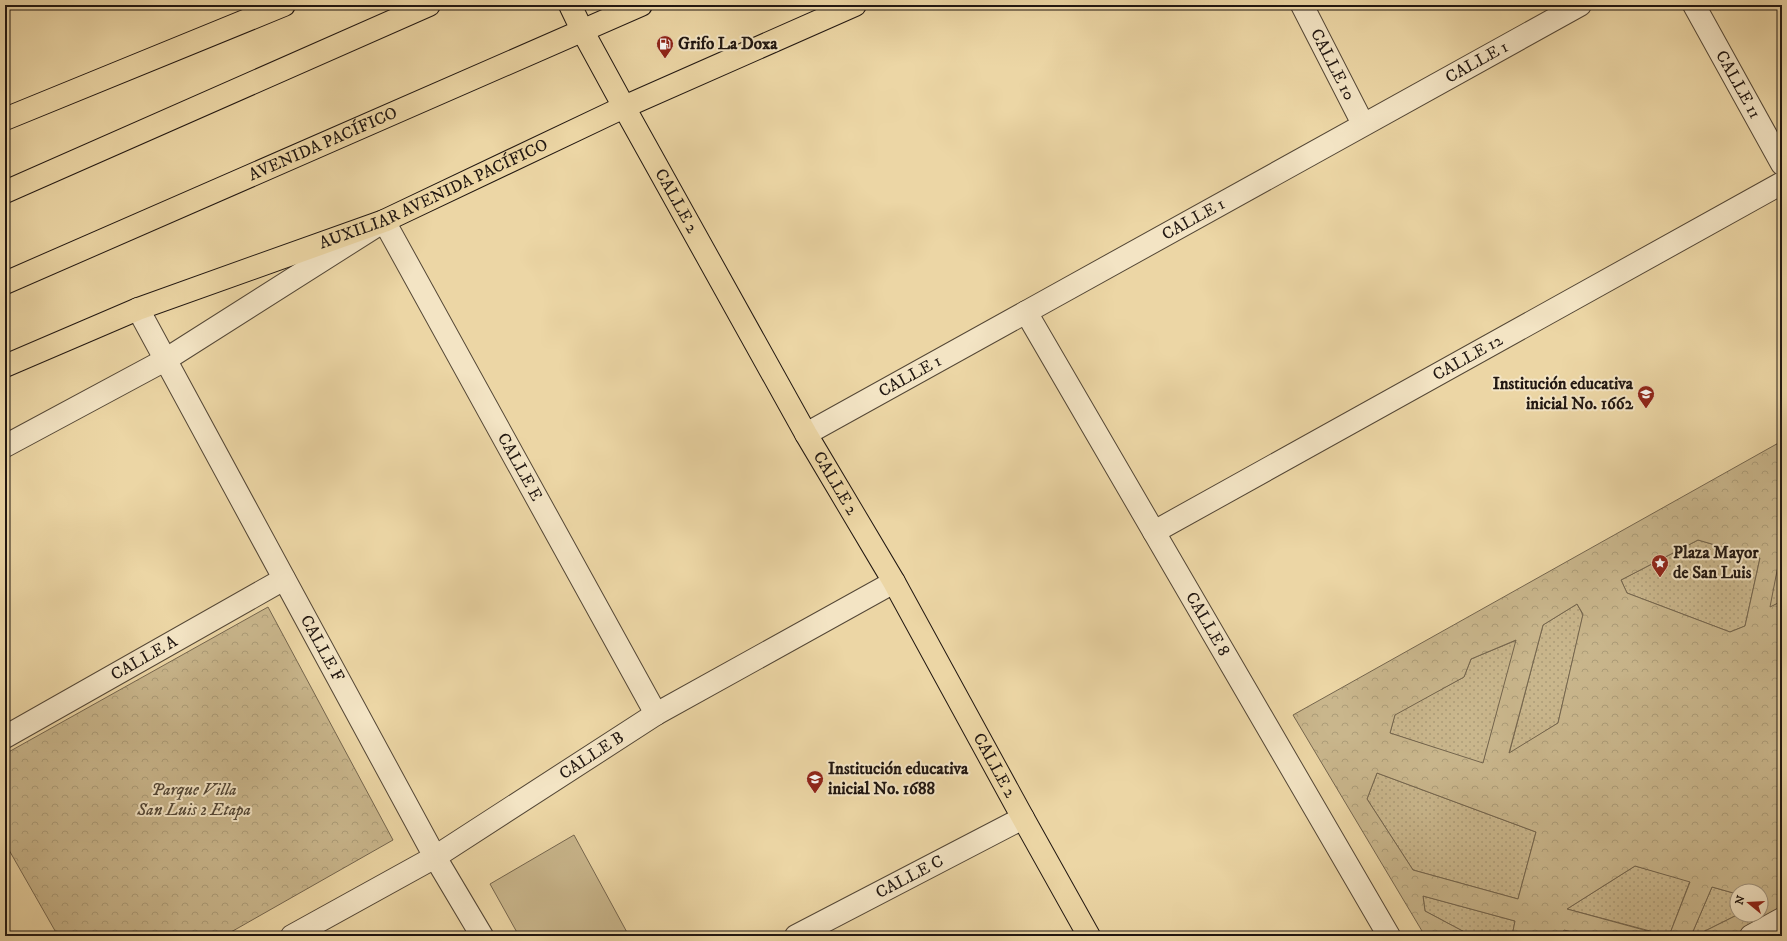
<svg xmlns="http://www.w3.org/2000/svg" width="1787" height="941" font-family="'IM FELL DW Pica',serif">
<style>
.grass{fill:url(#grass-dots);stroke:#75664e}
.park{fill:url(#park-crowns);stroke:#75664e;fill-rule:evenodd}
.pitch{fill:#c9b68c;stroke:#75664e}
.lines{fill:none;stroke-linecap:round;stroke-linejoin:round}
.minor-casing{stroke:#544736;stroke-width:24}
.major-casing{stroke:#211711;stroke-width:24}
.minor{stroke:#f3e4c4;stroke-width:22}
.major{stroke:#ecd6a5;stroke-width:22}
.labels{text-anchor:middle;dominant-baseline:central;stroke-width:4;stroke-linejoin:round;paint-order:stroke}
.poi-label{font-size:17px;font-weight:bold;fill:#211711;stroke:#f3e4c4;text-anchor:start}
.street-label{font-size:17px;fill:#211711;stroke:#f3e4c4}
.park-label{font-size:17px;font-style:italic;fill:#534736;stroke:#f3e4c4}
</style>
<defs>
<pattern id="grass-dots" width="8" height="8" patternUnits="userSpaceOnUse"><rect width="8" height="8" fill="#c9b68c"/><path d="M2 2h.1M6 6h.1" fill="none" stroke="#ac9c78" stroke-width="1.8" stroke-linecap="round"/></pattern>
<pattern id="park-crowns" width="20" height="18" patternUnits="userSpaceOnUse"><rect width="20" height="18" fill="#c9b68c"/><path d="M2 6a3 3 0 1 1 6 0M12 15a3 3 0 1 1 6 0" fill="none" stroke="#ac9c78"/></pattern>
</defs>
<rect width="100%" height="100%" fill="#ecd6a5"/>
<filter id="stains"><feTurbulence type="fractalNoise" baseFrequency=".005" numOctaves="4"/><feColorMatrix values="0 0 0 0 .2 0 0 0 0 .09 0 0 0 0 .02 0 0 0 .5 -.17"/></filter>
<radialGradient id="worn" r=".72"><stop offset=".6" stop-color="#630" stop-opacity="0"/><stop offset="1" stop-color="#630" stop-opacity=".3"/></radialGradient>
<g class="grass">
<path d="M1698 540 1760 558 1745 626 1730 632 1627 593 1621 580Z"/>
<path d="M1782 545V601L1769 608Z"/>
<path d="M1577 604 1583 615 1558 723 1509 754 1543 625Z"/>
<path d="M1517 640 1483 764 1390 733 1395 714 1464 677 1471 659Z"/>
<path d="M1377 773 1536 832 1518 899 1413 870 1367 799Z"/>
<path d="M1635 866 1690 881 1669 936 1567 909Z"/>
<path d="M1712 887 1737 894V915L1695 936H1691Z"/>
<path d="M1423 896 1515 921 1512 936H1472L1425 911Z"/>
</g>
<g class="park">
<path d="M1782 441V545L1770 607 1782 601V915L1744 936H1695L1737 915H1761V891H1737V894L1712 887 1691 936H1669L1690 882 1635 866 1567 909 1666 936H1587L1564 930 1562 936H1512L1515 921 1423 896 1425 911 1472 936H1425L1293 715ZM1698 540 1760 558 1745 626 1730 632 1627 593 1621 580ZM1577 604 1583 614 1558 723 1509 753 1543 625ZM1516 640 1483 763 1390 733 1395 715 1464 677 1471 659ZM1377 773 1536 832 1518 899 1413 870 1367 799Z"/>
<path d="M268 607 393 840 224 936H58L5 843V754Z"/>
</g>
<path class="pitch" d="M574 835 629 936H519L490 884Z"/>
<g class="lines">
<g class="minor-casing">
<g id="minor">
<path id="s1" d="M1302 5 1363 124"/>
<path id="s2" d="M1694 5 1782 164"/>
<path id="s3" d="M138 309 435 857 482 936"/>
<path id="s4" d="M1026 312 1389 936"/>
<path id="s5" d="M806 434 1580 5"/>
<path id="s6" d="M5 446 165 360 384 221 656 714"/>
<path id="s7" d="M1154 532 1782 183"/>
<path id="s8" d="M5 737 284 579"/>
<path id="s9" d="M292 936 435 857 656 714 894 582"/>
<path id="s10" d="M796 936 1023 818"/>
<path d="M1751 936 1782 919"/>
</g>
</g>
<g class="major-casing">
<g id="major">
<path id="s11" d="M570 5 582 30 624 107 806 434 894 582 1023 818 1089 936"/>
<path d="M5 119 284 5"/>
<path d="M5 192 429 5"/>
<path id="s12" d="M5 283 641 5"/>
<path id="s13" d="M5 366 138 309 384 221 624 107 855 5"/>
</g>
</g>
<use href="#minor" class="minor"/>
<use href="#major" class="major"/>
</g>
<defs>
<g id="fuel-pin" transform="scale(0.9)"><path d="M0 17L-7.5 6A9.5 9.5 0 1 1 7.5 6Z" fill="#8f2418" stroke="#f3e4c4"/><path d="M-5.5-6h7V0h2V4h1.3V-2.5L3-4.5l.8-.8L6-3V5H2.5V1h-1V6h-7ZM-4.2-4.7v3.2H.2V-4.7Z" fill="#fff"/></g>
<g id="school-pin" transform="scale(0.9)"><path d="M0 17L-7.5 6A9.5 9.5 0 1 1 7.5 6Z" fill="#8f2418" stroke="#f3e4c4"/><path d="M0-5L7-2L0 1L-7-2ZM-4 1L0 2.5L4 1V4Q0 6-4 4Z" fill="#fff"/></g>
<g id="sight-pin" transform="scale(0.9)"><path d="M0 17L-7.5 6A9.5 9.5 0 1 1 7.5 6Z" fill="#8f2418" stroke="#f3e4c4"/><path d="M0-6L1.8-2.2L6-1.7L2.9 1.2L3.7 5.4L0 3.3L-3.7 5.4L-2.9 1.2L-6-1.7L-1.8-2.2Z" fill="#fff"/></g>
</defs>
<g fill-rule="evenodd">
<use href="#fuel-pin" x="665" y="44"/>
<use href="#school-pin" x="1646" y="394"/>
<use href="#sight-pin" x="1660" y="563"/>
<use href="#school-pin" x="815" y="779"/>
</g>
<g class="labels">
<g class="poi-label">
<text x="678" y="44">Grifo La Doxa</text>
<text x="1633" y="384" text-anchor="end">Institución educativa<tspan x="1633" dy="20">inicial No. 1662</tspan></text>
<text x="1673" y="553">Plaza Mayor<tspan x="1673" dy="20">de San Luis</tspan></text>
<text x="828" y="769">Institución educativa<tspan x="828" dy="20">inicial No. 1688</tspan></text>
</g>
<g class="street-label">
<text stroke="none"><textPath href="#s5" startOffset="767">CALLE 1</textPath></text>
<text stroke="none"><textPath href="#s1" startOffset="67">CALLE 10</textPath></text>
<text stroke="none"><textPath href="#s2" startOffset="91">CALLE 11</textPath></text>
<text stroke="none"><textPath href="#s12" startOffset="347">AVENIDA PACÍFICO</textPath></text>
<text stroke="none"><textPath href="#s13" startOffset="462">AUXILIAR AVENIDA PACÍFICO</textPath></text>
<text stroke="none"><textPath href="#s11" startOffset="223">CALLE 2</textPath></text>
<text stroke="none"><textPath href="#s5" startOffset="443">CALLE 1</textPath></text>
<text stroke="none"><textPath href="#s7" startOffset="359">CALLE 12</textPath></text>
<text stroke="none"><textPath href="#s5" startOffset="119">CALLE 1</textPath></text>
<text stroke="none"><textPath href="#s6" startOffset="722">CALLE E</textPath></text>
<text stroke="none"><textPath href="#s11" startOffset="547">CALLE 2</textPath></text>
<text stroke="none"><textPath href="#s4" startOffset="361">CALLE 8</textPath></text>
<text stroke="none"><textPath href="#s3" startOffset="386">CALLE F</textPath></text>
<text stroke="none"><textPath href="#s8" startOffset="160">CALLE A</textPath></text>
<text stroke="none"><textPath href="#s9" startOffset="350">CALLE B</textPath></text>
<text stroke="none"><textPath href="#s11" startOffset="871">CALLE 2</textPath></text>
<text stroke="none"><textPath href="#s10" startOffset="128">CALLE C</textPath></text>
</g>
<g class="park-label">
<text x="194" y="790">Parque Villa<tspan x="194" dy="20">San Luis 2 Etapa</tspan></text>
</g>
</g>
<rect width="1787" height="941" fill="none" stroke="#ecd6a5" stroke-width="20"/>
<rect x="6" y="6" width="1775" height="929" fill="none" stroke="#211711" stroke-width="2"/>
<rect x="10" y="10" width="1767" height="921" fill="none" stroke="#211711"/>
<g transform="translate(1749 903) rotate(288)"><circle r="19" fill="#f3e4c4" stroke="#9f927c"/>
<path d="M0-3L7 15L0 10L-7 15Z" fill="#8f2418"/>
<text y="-6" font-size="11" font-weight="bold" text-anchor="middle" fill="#211711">N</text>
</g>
<rect width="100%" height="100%" filter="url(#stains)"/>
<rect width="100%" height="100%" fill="url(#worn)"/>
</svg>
